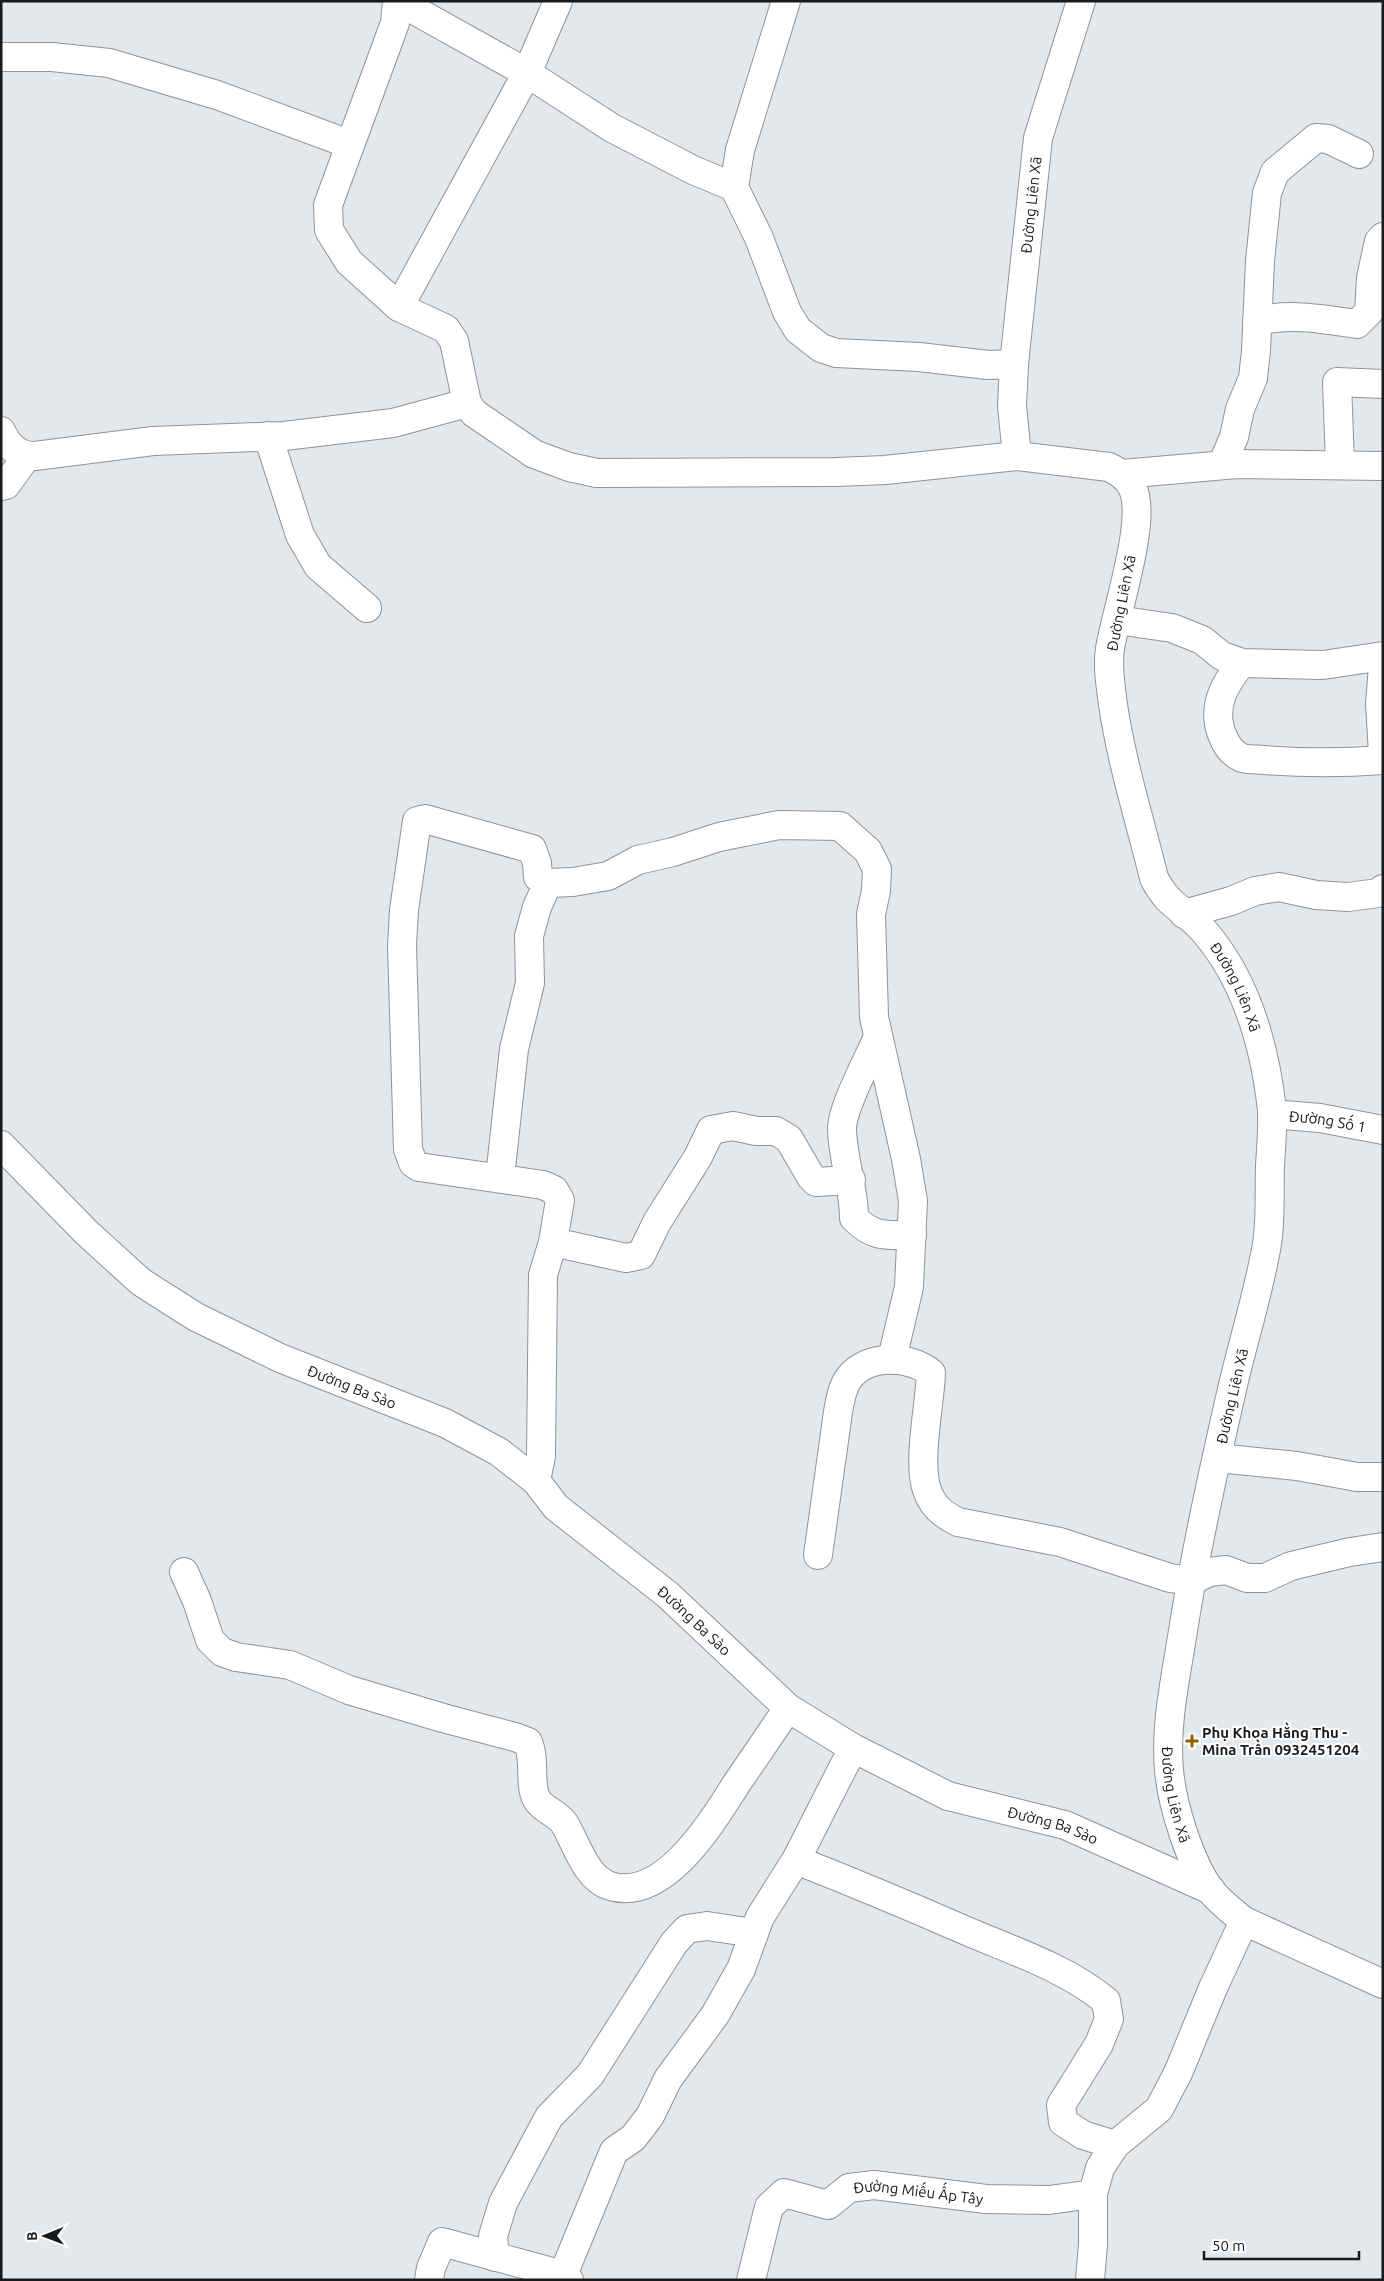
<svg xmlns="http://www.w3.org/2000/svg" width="1384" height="2281" font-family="Ubuntu,sans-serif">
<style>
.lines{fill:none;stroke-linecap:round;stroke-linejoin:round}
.minor-casing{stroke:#8f9398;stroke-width:30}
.minor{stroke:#fff;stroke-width:28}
.poi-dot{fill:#896100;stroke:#fff;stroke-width:2}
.labels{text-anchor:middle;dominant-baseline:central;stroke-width:4;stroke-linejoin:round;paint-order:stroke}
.street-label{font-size:15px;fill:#17191a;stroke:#fff}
.poi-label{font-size:15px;font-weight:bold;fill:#17191a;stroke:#fff;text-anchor:start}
</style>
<rect width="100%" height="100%" fill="#e3e8ed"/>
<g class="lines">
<g class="minor-casing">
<g id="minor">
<path d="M397 1 395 23 328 205 329 230 349 262 399 307 446 329 454 341 467 403 474 413 534 454 569 467 597 473 836 472 885 470 1017 456"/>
<path d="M398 1 527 73 612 128 693 170 734 187"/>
<path d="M786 1 740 150 734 187 759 238 787 312 798 330 821 348 836 353 919 357 988 365 1014 364"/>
<path id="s1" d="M1081 1 1038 138 1014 364 1012 406 1017 456 1109 467C1119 472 1129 478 1133 489 1147 521 1116 611 1110 649 1107 667 1111 687 1113 705 1122 764 1140 821 1154 878 1169 908 1184 908 1203 930 1246 979 1265 1047 1272 1110 1273 1128 1271 1147 1270 1166 1269 1191 1271 1219 1267 1244 1259 1291 1244 1338 1233 1385 1214 1468 1195 1553 1182 1637 1175 1681 1165 1726 1169 1770 1172 1805 1190 1863 1211 1891 1220 1902 1233 1912 1244 1921L1383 1984"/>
<path d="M1 57H52L109 63 217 95 349 144"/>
<path d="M399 307 527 73 558 1"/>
<path d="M1257 321C1291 313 1323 319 1357 324L1369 312 1371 278 1379 241 1383 237"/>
<path d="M1 431C8 446 18 456 35 456L153 441 284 436 393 423 467 403"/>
<path d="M268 436 300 535 318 566 367 608"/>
<path d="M1222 465 1234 437 1240 409 1253 378 1256 351 1260 261 1267 193 1275 172 1316 138 1328 139 1359 154"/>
<path d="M1340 465 1337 382 1383 384"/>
<path d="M1122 474 1237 464 1383 466"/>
<path d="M1 486 6 485 27 456"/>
<path d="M1117 620 1172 628 1202 640 1222 656 1242 663 1323 665 1383 656"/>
<path d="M1242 663C1223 685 1210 710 1224 739 1227 746 1233 754 1242 758 1248 760 1258 759 1264 760 1303 763 1344 763 1383 760"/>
<path d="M1383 666 1380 704 1383 754"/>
<path d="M1184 914 1231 901 1255 891 1279 887 1316 895 1348 897 1378 893 1383 889"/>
<path d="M878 1037C869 1058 841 1109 842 1130 843 1160 854 1188 854 1218 874 1238 886 1235 912 1235"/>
<path id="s2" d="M1272 1114 1320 1118 1383 1130"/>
<path id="s3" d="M1 1145 86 1232 141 1282 196 1317 280 1358 445 1423 499 1452 536 1481 556 1507 668 1595 788 1708 853 1748 948 1796 1065 1825 1211 1890"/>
<path d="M500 1177 514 1049 530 983 529 936 537 907 548 883"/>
<path d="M553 1242 626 1258 641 1255 657 1222 698 1157 711 1130 733 1126 756 1131H776L789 1139 811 1177 816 1182 851 1180"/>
<path d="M1218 1458 1297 1466 1357 1477H1383"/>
<path d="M536 1481 541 1456 543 1275 553 1242 560 1200 554 1190 543 1185 419 1167 413 1163 408 1149 402 945 404 910 417 821 425 819 532 849 537 863 538 877 548 883 573 882 608 876 638 860 673 852 719 837 779 825 840 826 868 851 877 869 876 891 871 914 874 1017 906 1159 913 1201 909 1287 892 1359"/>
<path d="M818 1555 838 1412C840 1401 842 1387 849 1378 867 1354 910 1355 931 1373 930 1404 917 1462 927 1490 932 1506 943 1515 958 1522L1060 1542 1170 1578 1191 1581 1209 1572 1226 1570 1247 1578H1265L1291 1566 1350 1552 1383 1547"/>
<path d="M184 1572 197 1601 210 1640 222 1652 236 1657 290 1665 349 1690 443 1718 515 1737 528 1742C536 1761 528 1788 538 1801 544 1810 558 1814 564 1823 576 1842 585 1878 610 1886 665 1903 713 1820 737 1783 754 1758 771 1733 788 1708"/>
<path d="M796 1860C852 1882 907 1905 962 1929 1010 1950 1065 1967 1106 2001L1109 2019 1099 2044 1061 2105 1063 2122 1083 2135 1115 2145"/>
<path d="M495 2257 493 2236 503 2203 549 2117 590 2075 674 1943 687 1929 707 1926 754 1933"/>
<path d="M429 2280 431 2268 442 2242 563 2275"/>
<path d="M569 2280 563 2275 614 2151 633 2138 650 2116 668 2079 715 2015 741 1969 760 1917 796 1860 853 1748"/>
<path id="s4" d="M751 2280 769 2207 784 2193 828 2205 849 2188 874 2185 986 2199 1049 2200 1093 2194"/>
<path d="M1090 2280 1093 2244V2194L1100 2168 1115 2145 1159 2109 1178 2073 1213 1988 1244 1921"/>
</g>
</g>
<use href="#minor" class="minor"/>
</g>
<path class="poi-dot" d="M1189.5 1733.5h5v5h5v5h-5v5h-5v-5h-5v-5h5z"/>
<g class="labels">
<g class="street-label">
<text transform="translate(1031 205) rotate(-84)">Đường Liên Xã</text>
<text transform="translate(1121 603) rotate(-79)">Đường Liên Xã</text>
<text stroke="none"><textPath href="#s1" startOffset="1125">Đường Liên Xã</textPath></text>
<text stroke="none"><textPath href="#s2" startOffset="56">Đường Số 1</textPath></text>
<text stroke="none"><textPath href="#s3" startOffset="432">Đường Ba Sào</textPath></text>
<text transform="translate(1232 1396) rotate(-77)">Đường Liên Xã</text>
<text stroke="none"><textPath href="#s3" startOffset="852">Đường Ba Sào</textPath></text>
<text stroke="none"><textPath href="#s1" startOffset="1950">Đường Liên Xã</textPath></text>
<text stroke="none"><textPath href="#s3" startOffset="1272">Đường Ba Sào</textPath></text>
<text stroke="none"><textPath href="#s4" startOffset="238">Đường Miếu Ấp Tây</textPath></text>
</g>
<g class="poi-label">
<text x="1202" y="1732">Phụ Khoa Hằng Thu -<tspan x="1202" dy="17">Mina Trần 0932451204</tspan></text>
</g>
</g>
<rect width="1384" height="2281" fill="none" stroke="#17191a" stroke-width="5"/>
<g transform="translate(45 2236) rotate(269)" stroke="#ffffff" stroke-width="4" paint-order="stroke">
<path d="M0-4L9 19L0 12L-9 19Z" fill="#17191a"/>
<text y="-8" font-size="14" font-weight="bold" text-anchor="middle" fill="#17191a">B</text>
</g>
<path d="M1204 2251v8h155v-8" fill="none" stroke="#17191a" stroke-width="2.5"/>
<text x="1212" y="2251" font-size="15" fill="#17191a" stroke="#ffffff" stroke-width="4" paint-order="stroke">50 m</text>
</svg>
